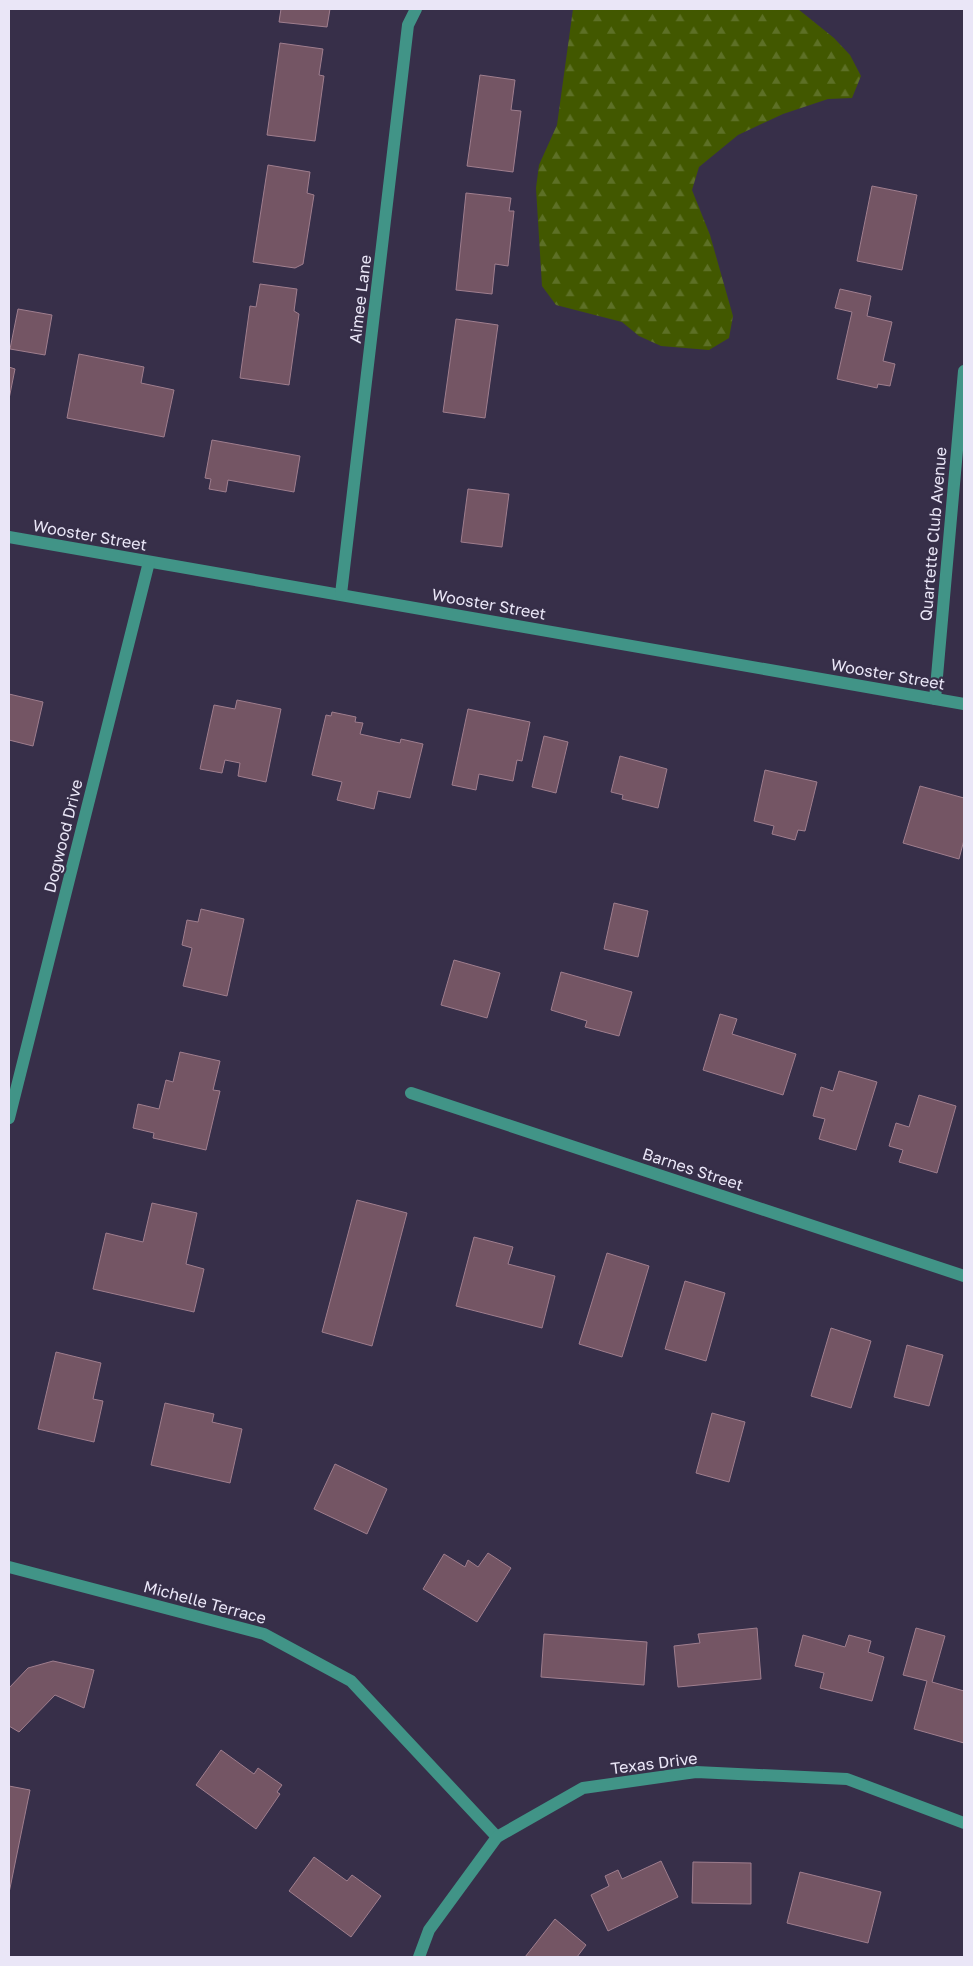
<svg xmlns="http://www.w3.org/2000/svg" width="973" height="1966" font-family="'Golos Text',sans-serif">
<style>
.forest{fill:url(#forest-firs)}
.building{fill:#745564;stroke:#9f7e8e}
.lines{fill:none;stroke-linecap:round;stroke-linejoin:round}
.minor{stroke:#419487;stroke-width:12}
.labels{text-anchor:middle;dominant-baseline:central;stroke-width:4.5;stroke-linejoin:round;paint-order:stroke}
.street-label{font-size:16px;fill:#eae6f7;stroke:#372f49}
</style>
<defs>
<pattern id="forest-firs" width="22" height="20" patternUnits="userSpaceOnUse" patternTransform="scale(1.25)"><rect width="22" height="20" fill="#425800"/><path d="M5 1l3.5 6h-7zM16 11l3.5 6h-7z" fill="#5d7026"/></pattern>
</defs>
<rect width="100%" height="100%" fill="#372f49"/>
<path class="forest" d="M573 9H798L834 38 850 55 861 76 852 98 828 99 783 114 738 135 699 167 692 190 710 235 733 316 729 338 709 350 661 346 639 336 622 322 556 305 542 286 536 188 539 165 557 125Z"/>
<g class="building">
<path d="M281 9H330L327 27 279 22Z"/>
<path d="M280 43 323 49 319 75 324 76 315 141 267 135Z"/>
<path d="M480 75 515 80 511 110 521 111 513 172 467 166Z"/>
<path d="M268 165 310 172 307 193 314 195 303 264 295 268 253 262Z"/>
<path d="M872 186 917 195 902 270 857 261Z"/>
<path d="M466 193 511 198 509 211H514L508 266 495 264 492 294 456 290Z"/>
<path d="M260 284 297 289 294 311 299 314 289 385 240 378 250 306 256 307Z"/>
<path d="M840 289 871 296 867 316 892 322 883 361 895 364 890 386 878 384 877 388 837 379 852 312 835 308Z"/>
<path d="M18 309 52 315 45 355 10 349Z"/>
<path d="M456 319 498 325 485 418 443 412Z"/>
<path d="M79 354 144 367 141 383 174 390 164 437 67 418Z"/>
<path d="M9 367 15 369 9 399Z"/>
<path d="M212 440 300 456 294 492 228 480 226 492 209 489 211 479 205 478Z"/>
<path d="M468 489 509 494 502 547 461 542Z"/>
<path d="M9 694 43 702 33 746 9 740Z"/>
<path d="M237 700 281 709 266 782 238 776 240 763 225 760 222 773 200 769 214 705 235 709Z"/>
<path d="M468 709 530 722 522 761 517 760 513 781 479 774 476 790 452 785Z"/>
<path d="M332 712 356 717 355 722 363 723 360 734 400 743 401 739 423 744 410 798 378 791 374 809 337 800 342 782 312 775 326 715 331 716Z"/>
<path d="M544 736 568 742 556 793 532 787Z"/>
<path d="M620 756 667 769 658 808 622 799 623 795 611 792Z"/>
<path d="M765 770 817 782 805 831 798 830 795 840 772 834 774 826 754 821Z"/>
<path d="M920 786 964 798V840L959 859 903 843Z"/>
<path d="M614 903 648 911 638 957 604 949Z"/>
<path d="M201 909 244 919 227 996 183 986 192 948 182 945 187 920 198 922Z"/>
<path d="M454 960 500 973 487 1018 441 1005Z"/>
<path d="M561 972 632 992 619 1036 585 1027 587 1021 551 1010Z"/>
<path d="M720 1014 737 1019 732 1034 796 1054 783 1095 703 1070Z"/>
<path d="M180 1052 220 1061 213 1090 220 1091 206 1150 153 1138 154 1133 133 1128 138 1104 159 1109 166 1080 173 1082Z"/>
<path d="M839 1071 877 1082 856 1150 819 1139 825 1119 813 1116 821 1087 833 1091Z"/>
<path d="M919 1095 956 1106 937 1173 899 1162 903 1150 889 1146 896 1123 909 1127Z"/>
<path d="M357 1200 407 1213 372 1346 322 1332Z"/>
<path d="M152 1203 197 1213 186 1264 204 1269 194 1312 93 1289 106 1233 143 1242Z"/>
<path d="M474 1237 513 1247 508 1264 555 1276 542 1328 456 1306Z"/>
<path d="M607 1253 649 1266 622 1357 579 1344Z"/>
<path d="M685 1281 725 1293 706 1361 665 1349Z"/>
<path d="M831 1328 871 1341 851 1408 811 1396Z"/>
<path d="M907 1345 943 1355 929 1406 894 1397Z"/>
<path d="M56 1352 101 1363 93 1399 103 1401 94 1442 38 1429Z"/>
<path d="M165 1403 214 1414 212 1422 242 1429 230 1483 151 1465Z"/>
<path d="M712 1413 745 1422 729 1482 696 1473Z"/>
<path d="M335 1464 387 1489 367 1534 314 1509Z"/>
<path d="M488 1553 511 1568 477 1622 423 1589 444 1554 465 1567 468 1560 478 1567Z"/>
<path d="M757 1628 761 1679 678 1687 674 1646 700 1643 698 1634Z"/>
<path d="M916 1628 945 1636 932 1682 964 1691V1743L914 1729 927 1681 903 1675Z"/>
<path d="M544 1634 647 1642 644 1685 541 1677Z"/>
<path d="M803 1635 845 1647 849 1635 871 1641 868 1652 884 1657 872 1701 820 1688 824 1673 795 1666Z"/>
<path d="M53 1661 94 1670 84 1708 55 1695 19 1732 9 1726V1688L28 1668Z"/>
<path d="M221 1750 254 1774 258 1768 282 1785 277 1792 280 1794 256 1829 196 1785Z"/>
<path d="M9 1786 30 1790 9 1893Z"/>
<path d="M314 1857 347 1881 352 1875 381 1896 351 1937 289 1891Z"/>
<path d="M661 1861 678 1897 608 1931 591 1895 609 1886 605 1876 618 1870 622 1879Z"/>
<path d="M693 1862 751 1863V1904L692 1903Z"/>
<path d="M800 1872 881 1892 868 1943 787 1923Z"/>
<path d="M555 1919 586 1945 577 1957H525Z"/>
</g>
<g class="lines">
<g class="minor">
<path d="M9 537 964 704"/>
<path d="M341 594 408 25 416 9"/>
<path d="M935 699 964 371"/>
<path d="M411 1093 964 1276"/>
<path d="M9 1118 149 562"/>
<path d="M9 1567 264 1634 351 1681 497 1837"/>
<path d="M419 1957 429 1930 497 1837 583 1788 696 1772 847 1779 964 1823"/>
</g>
</g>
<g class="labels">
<g class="street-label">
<text transform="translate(360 299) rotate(-83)">Aimee Lane</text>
<text transform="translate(933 534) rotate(-85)">Quartette Club Avenue</text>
<text transform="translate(90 535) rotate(10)">Wooster Street</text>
<text transform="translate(489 604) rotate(10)">Wooster Street</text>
<text transform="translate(888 674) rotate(10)">Wooster Street</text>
<text transform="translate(63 836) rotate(-76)">Dogwood Drive</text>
<text transform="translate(693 1169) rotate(18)">Barnes Street</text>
<text transform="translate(205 1602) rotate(15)">Michelle Terrace</text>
<text transform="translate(654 1763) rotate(-7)">Texas Drive</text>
</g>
</g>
<rect width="973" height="1966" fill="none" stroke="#eae6f7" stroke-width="20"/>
</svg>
